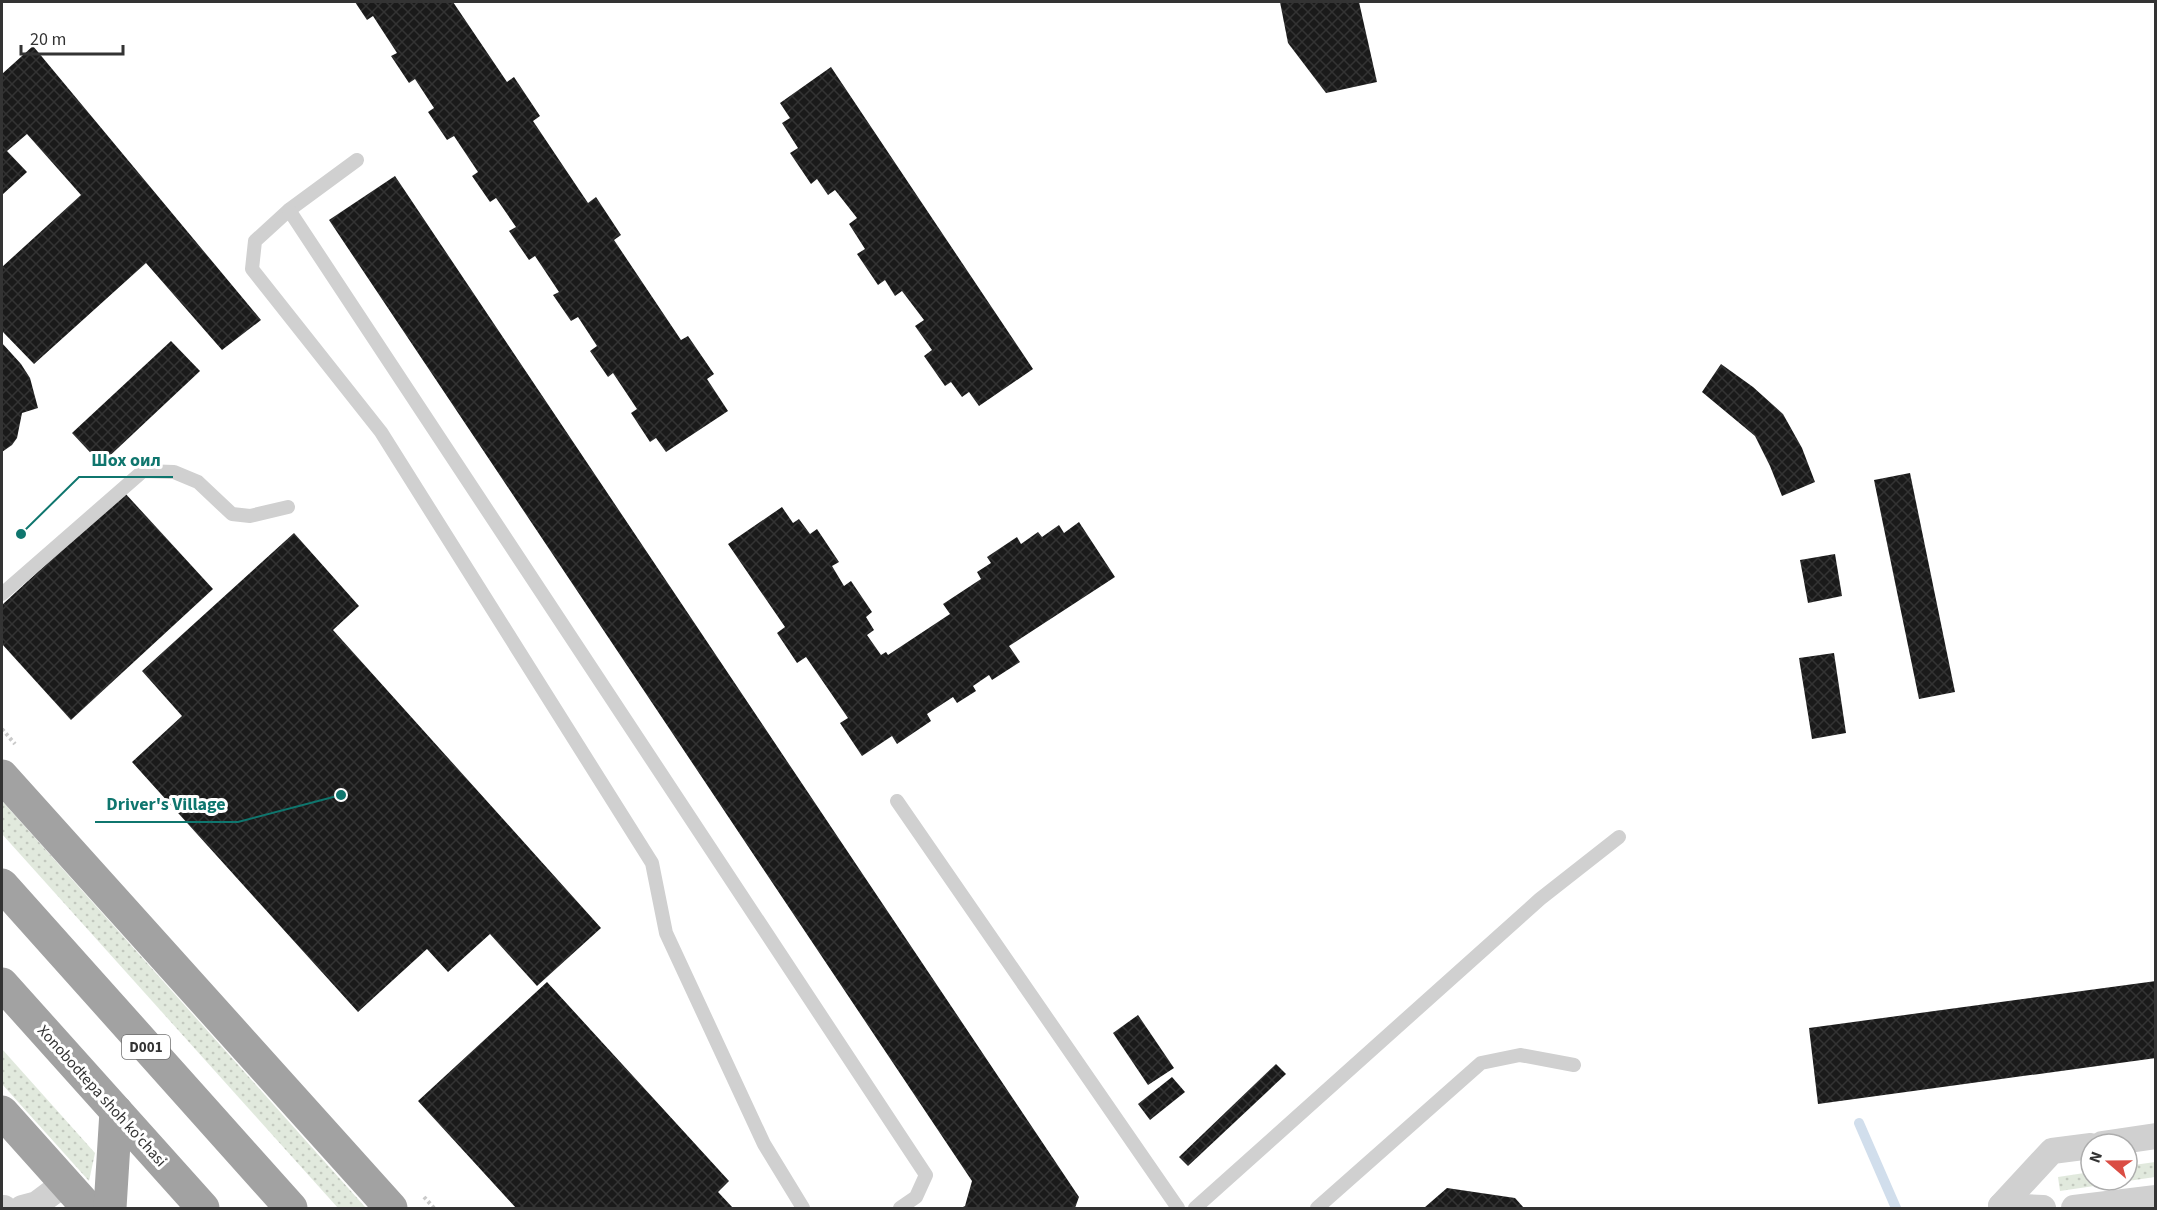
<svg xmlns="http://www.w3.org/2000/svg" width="2157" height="1210" font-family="'Source Sans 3',sans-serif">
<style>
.grass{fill:url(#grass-dots)}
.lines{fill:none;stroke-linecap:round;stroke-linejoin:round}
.stream{stroke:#d1deec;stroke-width:10}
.building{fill:url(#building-cross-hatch)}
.path{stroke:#cacaca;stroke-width:4;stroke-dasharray:3 3;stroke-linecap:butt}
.service{stroke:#d0d0d0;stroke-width:14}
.minor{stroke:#d0d0d0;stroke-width:26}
.trunk{stroke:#a2a2a2;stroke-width:33}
.labels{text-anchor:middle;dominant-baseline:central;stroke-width:6;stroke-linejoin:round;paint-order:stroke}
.shield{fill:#fff;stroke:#707070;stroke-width:1.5}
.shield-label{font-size:15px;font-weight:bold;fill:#333}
.street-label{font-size:16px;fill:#333;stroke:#fff}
.leader{fill:none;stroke:#0f766e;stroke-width:2}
.callout-dot{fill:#0f766e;stroke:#fff;stroke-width:2}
.callout-label{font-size:18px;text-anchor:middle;font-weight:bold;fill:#0f766e;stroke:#fff;stroke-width:6;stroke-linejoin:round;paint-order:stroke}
</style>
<defs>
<pattern id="grass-dots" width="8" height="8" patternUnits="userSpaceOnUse" patternTransform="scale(1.5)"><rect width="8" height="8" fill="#e1e9dd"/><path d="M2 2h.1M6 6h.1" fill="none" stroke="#c2c8be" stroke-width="1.8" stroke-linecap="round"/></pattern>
<pattern id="building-cross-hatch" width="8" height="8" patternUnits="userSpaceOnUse" patternTransform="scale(1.5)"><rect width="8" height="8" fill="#1a1a1a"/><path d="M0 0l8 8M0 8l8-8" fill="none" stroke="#333"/></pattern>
</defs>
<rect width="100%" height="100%" fill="#fff"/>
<g class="grass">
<path d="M2 801 366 1208H338L2 834Z"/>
<path d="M2 1049 95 1153 89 1181 2 1084Z"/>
<path d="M2155 1162V1177L2060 1191 2058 1177 2091 1172V1180H2127V1166Z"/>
</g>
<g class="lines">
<path class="stream" d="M1859 1123 1896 1208"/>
</g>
<g class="building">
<path d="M355 2H453L507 82 514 77 540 116 533 121 588 203 596 197 621 235 614 240 681 340 688 336 714 374 707 379 728 411 666 452 656 438 650 442 631 413 637 409 613 373 608 377 590 351 597 346 578 317 571 321 553 295 559 292 535 256 529 260 509 231 516 227 496 198 490 202 472 176 478 172 454 136 447 140 428 112 434 108 415 79 409 83 391 56 397 53 373 16 367 20Z"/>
<path d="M1280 2H1359L1377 82 1326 93 1288 43Z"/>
<path d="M33 46 261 320 222 350 146 263 34 364 2 331V267L81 195 27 134 7 151 27 172 2 195V74Z"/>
<path d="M831 67 1033 369 979 406 969 392 962 397 951 382 945 386 924 356 932 350 915 326 924 320 902 291 895 296 885 280 878 285 857 254 865 249 849 224 857 218 835 190 828 195 817 179 811 184 790 153 798 148 782 123 790 118 780 103Z"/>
<path d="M395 176 1079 1197 1075 1208H961L965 1206 972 1181 329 220Z"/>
<path d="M171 341 200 371 101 464 72 433Z"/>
<path d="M2 343 21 364 30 378 38 408 22 413 17 438 12 445 2 452 3 415 2 412Z"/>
<path d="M1721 364 1753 387 1783 414 1802 448 1815 482 1782 496 1770 466 1755 436 1702 392Z"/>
<path d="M1910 473 1955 692 1919 699 1874 480Z"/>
<path d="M124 492 213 589 71 720 2 644V605Z"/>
<path d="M782 507 793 523 799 519 810 534 817 529 839 562 832 566 844 586 851 581 872 612 866 617 874 630 867 635 881 655 886 652 888 655 950 614 943 604 981 579 977 572 991 563 987 557 1017 537 1021 544 1038 532 1042 537 1059 525 1064 533 1079 522 1115 577 1009 646 1020 662 992 680 989 675 973 686 976 691 957 703 953 697 927 714 931 721 897 744 892 736 862 756 840 723 848 718 806 657 797 663 777 633 785 627 728 544Z"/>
<path d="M294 533 359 606 333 630 601 928 537 986 490 934 448 972 427 949 358 1012 132 762 182 716 142 671Z"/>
<path d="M1835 554 1842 596 1808 603 1800 560Z"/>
<path d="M1834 653 1846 733 1812 739 1799 658Z"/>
<path d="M2156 981V1058L1818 1104 1809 1028Z"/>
<path d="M547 982 729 1181 718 1192 733 1208H516L418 1101Z"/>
<path d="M1138 1015 1174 1068 1148 1085 1113 1033Z"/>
<path d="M1276 1064 1286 1074 1188 1166 1179 1157Z"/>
<path d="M1172 1077 1185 1092 1150 1120 1138 1104Z"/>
<path d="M1447 1188 1515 1198 1524 1208H1424Z"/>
</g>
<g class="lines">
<g class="path">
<path d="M2 729 15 744"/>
<path d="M424 1197 434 1208"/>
</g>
<g class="service">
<path d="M357 160 289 210 255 241 252 269 381 432 652 863 666 933 764 1144 803 1208"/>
<path d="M289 210 926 1175 916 1197 900 1208"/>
<path d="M2 594 143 471 174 472 198 482 232 514 250 516 288 507"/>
<path d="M897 801 1178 1208"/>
<path d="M1195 1208 1540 899 1619 837"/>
<path d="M1317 1208 1481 1063 1520 1055 1574 1065"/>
</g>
<g class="minor">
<path d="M2102 1144 2156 1136"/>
<path d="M2001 1206 2043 1208"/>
<path d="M2 1208H4"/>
<path d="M22 1208 37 1204 65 1183"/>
<path d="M2001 1208V1206L2052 1151 2091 1146"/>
<path d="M2074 1208 2156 1198"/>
</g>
<g class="trunk">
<path d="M2 776 391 1208"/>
<path d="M2 885 291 1208"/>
<path d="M2 984 203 1208"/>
<path d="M2 1112 88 1208"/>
<path d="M110 1208 116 1111"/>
</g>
</g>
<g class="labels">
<rect class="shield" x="122" y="1035" width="48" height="24" rx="4.5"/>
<g class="shield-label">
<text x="146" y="1047">D001</text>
</g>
<g class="street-label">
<text transform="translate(102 1096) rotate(48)">Xonobodtepa shoh ko'chasi</text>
</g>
</g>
<path class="leader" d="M21 534L79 477H173M341 795L238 822H95"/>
<g class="callout-dot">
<circle cx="21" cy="534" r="6"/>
<circle cx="341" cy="795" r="6"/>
</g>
<g class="callout-label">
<text x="126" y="466">Шох оил</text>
<text x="166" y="810">Driver's Village</text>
</g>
<rect width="2157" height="1210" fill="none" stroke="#333333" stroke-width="6"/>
<g transform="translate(2109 1162) rotate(290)"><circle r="28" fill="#ffffff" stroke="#adadad" stroke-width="1.5"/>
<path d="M0-4.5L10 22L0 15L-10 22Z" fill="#da4d44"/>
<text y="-9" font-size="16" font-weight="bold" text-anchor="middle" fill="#333333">N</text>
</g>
<path d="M21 45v9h102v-9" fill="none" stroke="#333333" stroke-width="3"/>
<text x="30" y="45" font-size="18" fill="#333333" stroke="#ffffff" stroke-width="4.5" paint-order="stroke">20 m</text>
</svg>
